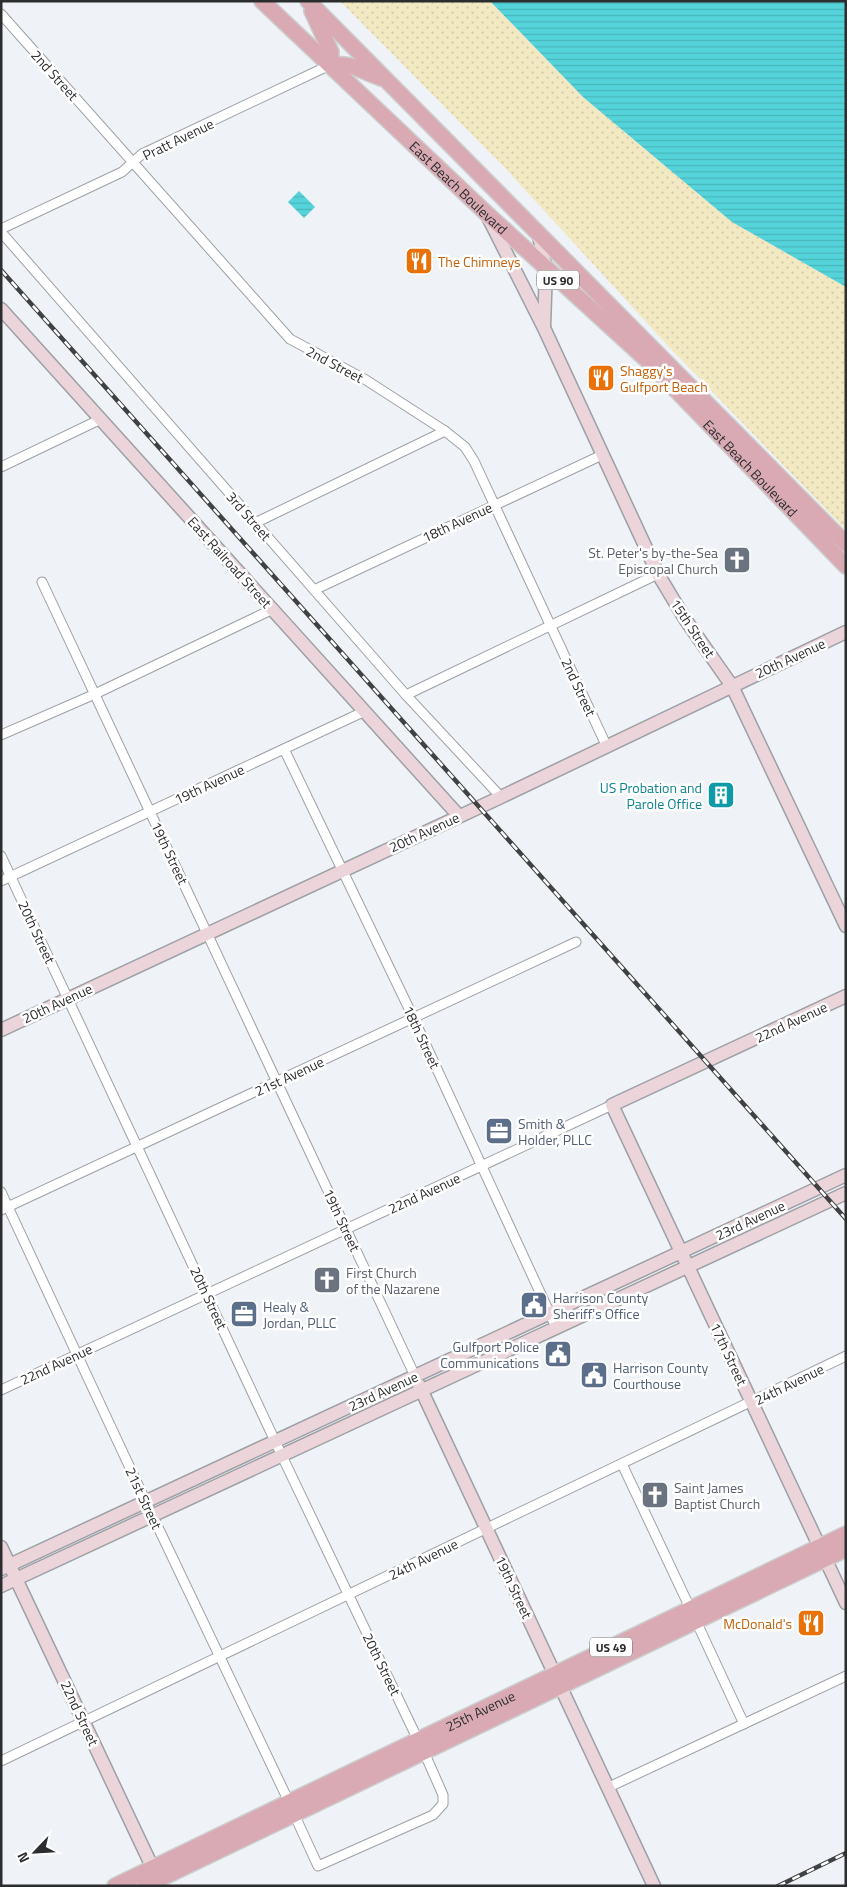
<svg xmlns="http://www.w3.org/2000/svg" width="847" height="1887" font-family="'Titillium Web',sans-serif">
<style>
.sand{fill:url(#sand-dots)}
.water{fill:url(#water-rules)}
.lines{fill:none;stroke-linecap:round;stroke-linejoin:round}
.street-casing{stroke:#9da0a5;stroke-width:11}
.secondary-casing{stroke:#9da0a5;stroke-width:15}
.primary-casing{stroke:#cccdcd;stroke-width:18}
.street{stroke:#fff;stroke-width:9}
.secondary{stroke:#ecd5da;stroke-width:12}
.primary{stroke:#d9aab4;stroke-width:15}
.rail-casing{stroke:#404143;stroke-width:4.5}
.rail{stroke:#fff;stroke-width:2.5;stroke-dasharray:8;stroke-linecap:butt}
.labels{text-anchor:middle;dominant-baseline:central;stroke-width:5;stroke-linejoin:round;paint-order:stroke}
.shield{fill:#fff;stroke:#6b6c6d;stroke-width:1}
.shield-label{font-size:12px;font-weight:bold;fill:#2c2d2f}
.street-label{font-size:14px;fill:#2c2d2f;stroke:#fff}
.food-label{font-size:14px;fill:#c56008;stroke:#fff;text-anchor:start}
.worship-label{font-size:14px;fill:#5b616d;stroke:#fff;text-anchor:start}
.culture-label{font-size:14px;fill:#0d838f;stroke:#fff;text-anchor:end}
.service-label{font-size:14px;fill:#4e5e75;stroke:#fff;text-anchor:start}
</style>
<defs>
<pattern id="sand-dots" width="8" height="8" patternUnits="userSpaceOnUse" patternTransform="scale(1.25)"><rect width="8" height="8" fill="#f2e9c3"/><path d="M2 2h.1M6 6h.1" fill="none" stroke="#d0c8a8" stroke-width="1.8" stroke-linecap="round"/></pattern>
<pattern id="water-rules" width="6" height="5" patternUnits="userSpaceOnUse" patternTransform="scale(1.25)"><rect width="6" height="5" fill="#54d4da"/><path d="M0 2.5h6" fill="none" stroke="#49b6bb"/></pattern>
</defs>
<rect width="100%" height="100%" fill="#eff2f7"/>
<path class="sand" d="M340 1H490L583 97 732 222 846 287V530L669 347 506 169Z"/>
<g class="water">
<path d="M490 1H846V287L732 222 583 97Z"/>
<path d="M299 191 315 207 304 218 288 202Z"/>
</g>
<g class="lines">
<g class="street-casing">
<g id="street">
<path d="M1 14 290 339 366 380 445 431 465 447 474 461 607 747"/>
<path d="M1 229 122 172 142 154 330 65"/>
<path d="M1 232 406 695 501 797"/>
<path d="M1 467 101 419"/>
<path d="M255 523 445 431"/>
<path d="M42 582 415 1376"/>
<path d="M314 590 602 455"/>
<path d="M406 695 658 574"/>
<path d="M1 735 95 694 273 609"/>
<path d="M284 749 413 1017 556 1327"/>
<path d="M1 856 282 1456 418 1740"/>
<path d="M1 881 363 712"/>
<path d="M1 1192 146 1502 289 1802"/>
<path d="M1 1210 576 942"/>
<path d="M1 1390 612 1105"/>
<path d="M622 1464 690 1608"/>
<path d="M696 1621 744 1724"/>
<path d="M1 1761 846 1356"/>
<path d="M609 1787 846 1676"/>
<path d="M294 1814 318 1866 433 1815 443 1804V1795L424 1752"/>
</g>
</g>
<g class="secondary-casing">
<g id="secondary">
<path d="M487 215 544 328 658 574 685 619 732 686 846 926"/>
<path d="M539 236 546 269 544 326"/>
<path d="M1 309 459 816"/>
<path d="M846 996 612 1105 846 1603"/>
<path d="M1 1030 501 797 846 632"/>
<path d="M419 1385 654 1886"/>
<path d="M1 1547 156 1875"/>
<path d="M1 1569 846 1175"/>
<path d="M1 1586 846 1193"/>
</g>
</g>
<g class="primary-casing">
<g id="primary">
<path id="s1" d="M262 1 485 212 648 361 846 566"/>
<path d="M308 1 846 544"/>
<path d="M312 11 331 52 330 65C351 62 361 71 381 78"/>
<path id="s2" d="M115 1886 846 1534"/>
<path d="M145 1886 846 1549"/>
</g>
</g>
<use href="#street" class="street"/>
<use href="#secondary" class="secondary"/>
<use href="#primary" class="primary"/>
<g class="rail-casing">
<g id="rail">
<path d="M1 270 846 1219"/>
<path d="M778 1886 846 1853"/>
</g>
</g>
<use href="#rail" class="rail"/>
</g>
<defs>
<g id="restaurant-square" transform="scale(1.4375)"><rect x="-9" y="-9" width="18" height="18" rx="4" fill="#e8710a" stroke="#fff"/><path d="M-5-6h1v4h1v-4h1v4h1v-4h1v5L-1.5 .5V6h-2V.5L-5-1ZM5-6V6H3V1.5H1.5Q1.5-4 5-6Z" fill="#fff"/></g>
<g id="church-square" transform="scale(1.4375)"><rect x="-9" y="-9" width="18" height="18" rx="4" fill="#6b7280" stroke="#fff"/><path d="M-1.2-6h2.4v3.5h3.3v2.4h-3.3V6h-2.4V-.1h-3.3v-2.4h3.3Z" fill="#fff"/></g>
<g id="building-square" transform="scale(1.4375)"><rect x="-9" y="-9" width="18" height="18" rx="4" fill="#0f9aa8" stroke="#fff"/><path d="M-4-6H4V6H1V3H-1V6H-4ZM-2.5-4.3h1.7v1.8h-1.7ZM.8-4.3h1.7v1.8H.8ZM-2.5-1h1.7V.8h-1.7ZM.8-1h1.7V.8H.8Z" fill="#fff"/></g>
<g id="office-square" transform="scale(1.4375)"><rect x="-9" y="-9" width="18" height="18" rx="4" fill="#5c6f8a" stroke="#fff"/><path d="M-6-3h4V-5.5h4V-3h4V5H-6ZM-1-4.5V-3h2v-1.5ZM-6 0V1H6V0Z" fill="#fff"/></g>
<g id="civic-square" transform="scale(1.4375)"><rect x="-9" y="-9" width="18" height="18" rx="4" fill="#5c6f8a" stroke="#fff"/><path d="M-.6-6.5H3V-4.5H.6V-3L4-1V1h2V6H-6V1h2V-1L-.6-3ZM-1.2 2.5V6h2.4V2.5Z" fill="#fff"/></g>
</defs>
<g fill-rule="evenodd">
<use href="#restaurant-square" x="419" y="261"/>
<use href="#restaurant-square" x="601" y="378"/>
<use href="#church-square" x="737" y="560"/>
<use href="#building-square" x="721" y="795"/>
<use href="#office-square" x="499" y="1131"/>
<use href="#church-square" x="327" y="1280"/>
<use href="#civic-square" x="534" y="1305"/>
<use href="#office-square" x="244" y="1314"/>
<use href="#civic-square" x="558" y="1354"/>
<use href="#civic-square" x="594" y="1375"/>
<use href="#church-square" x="655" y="1495"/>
<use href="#restaurant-square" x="811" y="1623"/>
</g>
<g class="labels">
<g class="shield">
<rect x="537" y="270.5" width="42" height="19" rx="4"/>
<rect x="590" y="1637.5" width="42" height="19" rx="4"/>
</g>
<g class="shield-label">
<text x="558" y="280">US 90</text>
<text x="611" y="1647">US 49</text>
</g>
<g class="street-label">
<text transform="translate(55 75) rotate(48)">2nd Street</text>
<text transform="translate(178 139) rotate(-26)">Pratt Avenue</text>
<text stroke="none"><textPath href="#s1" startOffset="271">East Beach Boulevard</textPath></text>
<text transform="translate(335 364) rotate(28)">2nd Street</text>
<text stroke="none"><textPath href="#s1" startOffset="676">East Beach Boulevard</textPath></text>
<text transform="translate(249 516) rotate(49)">3rd Street</text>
<text transform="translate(457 522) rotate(-25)">18th Avenue</text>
<text transform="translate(230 562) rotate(48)">East Railroad Street</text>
<text transform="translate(693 628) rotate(56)">15th Street</text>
<text transform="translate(790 658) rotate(-25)">20th Avenue</text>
<text transform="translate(579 687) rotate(65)">2nd Street</text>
<text transform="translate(209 784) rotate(-25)">19th Avenue</text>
<text transform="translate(424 832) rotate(-25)">20th Avenue</text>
<text transform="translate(170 853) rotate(65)">19th Street</text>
<text transform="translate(37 932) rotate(65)">20th Street</text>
<text transform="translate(57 1003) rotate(-25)">20th Avenue</text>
<text transform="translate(791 1022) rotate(-25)">22nd Avenue</text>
<text transform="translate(422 1037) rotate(65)">18th Street</text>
<text transform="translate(289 1076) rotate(-25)">21st Avenue</text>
<text transform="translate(424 1193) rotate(-25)">22nd Avenue</text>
<text transform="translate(342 1220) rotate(65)">19th Street</text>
<text transform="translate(750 1220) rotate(-25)">23rd Avenue</text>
<text transform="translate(209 1298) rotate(65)">20th Street</text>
<text transform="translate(729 1354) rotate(65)">17th Street</text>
<text transform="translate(56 1364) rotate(-25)">22nd Avenue</text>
<text transform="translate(789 1384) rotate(-26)">24th Avenue</text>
<text transform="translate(383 1391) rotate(-25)">23rd Avenue</text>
<text transform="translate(144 1498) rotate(65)">21st Street</text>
<text transform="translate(423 1559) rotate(-26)">24th Avenue</text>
<text transform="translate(514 1587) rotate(65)">19th Street</text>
<text transform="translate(382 1664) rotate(64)">20th Street</text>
<text stroke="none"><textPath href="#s2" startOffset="405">25th Avenue</textPath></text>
<text transform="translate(80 1713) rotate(65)">22nd Street</text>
</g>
<g class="food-label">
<text x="438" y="261">The Chimneys</text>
<text x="620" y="370">Shaggy's<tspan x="620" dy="16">Gulfport Beach</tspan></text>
<text x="792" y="1623" text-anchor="end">McDonald's</text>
</g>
<g class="worship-label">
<text x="718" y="552" text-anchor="end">St. Peter's by-the-Sea<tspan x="718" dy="16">Episcopal Church</tspan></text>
<text x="346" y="1272">First Church<tspan x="346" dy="16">of the Nazarene</tspan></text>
<text x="674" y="1487">Saint James<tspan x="674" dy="16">Baptist Church</tspan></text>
</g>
<g class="culture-label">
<text x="702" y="787">US Probation and<tspan x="702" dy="16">Parole Office</tspan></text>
</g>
<g class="service-label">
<text x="518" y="1123">Smith &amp;<tspan x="518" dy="16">Holder, PLLC</tspan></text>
<text x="553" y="1297">Harrison County<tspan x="553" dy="16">Sheriff's Office</tspan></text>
<text x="263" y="1306">Healy &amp;<tspan x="263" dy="16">Jordan, PLLC</tspan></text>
<text x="539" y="1346" text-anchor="end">Gulfport Police<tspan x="539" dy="16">Communications</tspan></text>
<text x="613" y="1367">Harrison County<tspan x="613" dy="16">Courthouse</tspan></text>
</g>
</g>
<rect width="847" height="1887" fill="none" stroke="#2c2d2f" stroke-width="5"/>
<g transform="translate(35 1852) rotate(245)" stroke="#ffffff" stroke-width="4" paint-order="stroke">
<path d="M0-4L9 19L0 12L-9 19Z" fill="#2c2d2f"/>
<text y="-8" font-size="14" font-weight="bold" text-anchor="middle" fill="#2c2d2f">N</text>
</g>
</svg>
